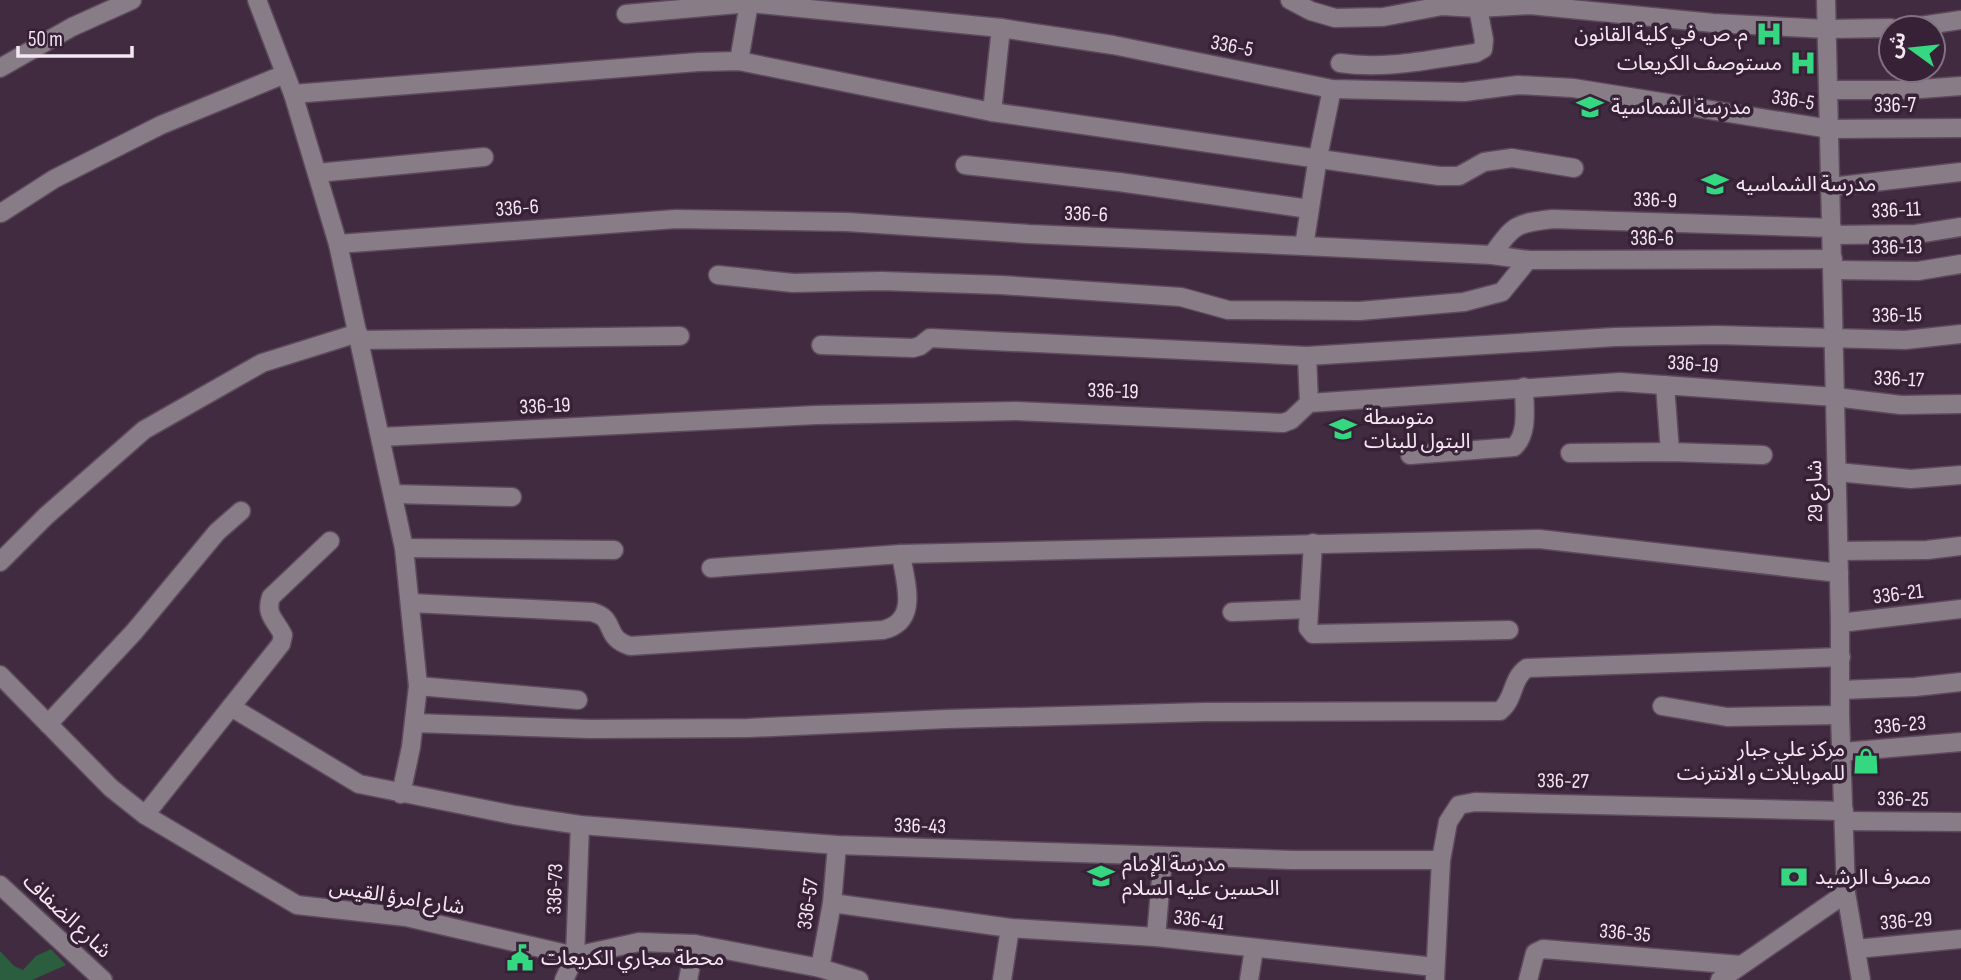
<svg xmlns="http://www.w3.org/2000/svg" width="1961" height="980" font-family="'Sofia Sans Condensed','Noto Sans Arabic',sans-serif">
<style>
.green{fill:#2a5e3e}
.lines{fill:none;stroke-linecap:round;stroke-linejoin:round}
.minor-casing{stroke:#5e495d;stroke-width:21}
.minor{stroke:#887d87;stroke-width:18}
.labels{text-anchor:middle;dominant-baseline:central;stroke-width:7;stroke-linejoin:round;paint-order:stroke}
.poi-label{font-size:21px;fill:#f5e6f3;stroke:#372136;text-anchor:start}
.street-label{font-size:21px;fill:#f5e6f3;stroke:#372136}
</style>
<rect width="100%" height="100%" fill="#412b40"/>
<path class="green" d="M51 949 66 965 32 980H0V951L14 966 23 970 36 956Z"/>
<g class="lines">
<g class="minor-casing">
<g id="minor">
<path d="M257 0 293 94 338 244 404 548 418 686 411 747 401 794"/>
<path d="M1290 0 1311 11 1335 18 1383 17 1442 6 1478 8 1530 5 1713 23 1826 29 1891 28"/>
<path d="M1826 0 1840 623V715L1846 893 1861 980"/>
<path d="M626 14 749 3 1001 28 1113 45 1332 89 1464 92 1518 85 1573 88 1830 129 1961 128"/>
<path d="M1907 28 1961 20"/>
<path d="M739 61 749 3"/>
<path d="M1340 63C1385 70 1432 59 1476 53L1483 49 1484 40 1478 8"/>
<path d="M0 68 72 27 132 0"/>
<path d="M1829 90H1907L1961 86"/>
<path d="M293 94 698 62 739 61 992 112 1439 176H1459L1484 162 1512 158 1574 168"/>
<path d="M992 112 1001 28"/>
<path d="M965 165 1119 182 1309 209"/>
<path d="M317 173 484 157"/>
<path d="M1831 187 1961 172"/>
<path d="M1 213 54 179 161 125 285 74"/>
<path d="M1832 235 1916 234 1961 227"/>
<path d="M338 244 676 219 847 222 1029 234 1304 246 1492 255 1528 260 1833 259"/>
<path d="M1304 246 1318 157 1332 89"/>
<path d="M1492 255C1514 225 1515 223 1553 219L1832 228"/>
<path d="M1833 270 1918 271 1961 264"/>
<path d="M718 275 793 283 881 281 1001 285 1181 297 1228 310 1360 311 1464 302 1502 292 1528 260"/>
<path d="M360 340 680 336"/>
<path d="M821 345 913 348 920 346 930 338 1307 356 1615 337 1717 335 1905 340 1961 334"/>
<path d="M1307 356 1309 403"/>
<path d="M1665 385 1670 452"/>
<path d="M381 437 816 415 1016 411 1283 423 1291 420 1309 403 1620 382 1835 397 1901 405 1961 404"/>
<path d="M1570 453 1670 452 1763 455"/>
<path d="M1410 455 1514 447C1529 433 1524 407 1524 387"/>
<path d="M1837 472 1911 479 1961 475"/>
<path d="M393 494 512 497"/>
<path d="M1313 543 1308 628 1313 634 1509 630"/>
<path d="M404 548 614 550"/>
<path d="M1839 551 1927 550 1961 546"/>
<path d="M0 562 46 516 144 430 262 363 358 333"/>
<path d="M711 568 901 554 1539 539 1839 573"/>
<path d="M411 603 592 612C618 619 602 637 630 646L883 630C920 621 905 583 901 554"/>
<path d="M1232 612 1309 609"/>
<path d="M1840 623 1961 609"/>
<path d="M0 675 111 788 145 815 297 905 406 917 575 956 639 942 695 944 820 968 859 980"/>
<path d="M418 686 578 700"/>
<path d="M1841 690 1915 687 1961 682"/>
<path d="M1662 706 1727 717 1840 715"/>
<path d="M231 707 359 784 514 815 580 825 837 845 1292 860H1441"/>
<path d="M414 723 590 729 748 728 947 719 1205 712 1500 711C1515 699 1511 679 1527 668L1841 657"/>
<path d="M48 724 134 632 217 532 241 511"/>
<path d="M1843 752 1961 742"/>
<path d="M145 815 281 644 283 635C275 619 265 615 271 597L330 541"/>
<path d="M1844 821 1961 822"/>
<path d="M0 885 103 980"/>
<path d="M832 903 1010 928 1156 937 1435 967"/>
<path d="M1156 937 1163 856"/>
<path d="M1856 949 1961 939"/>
<path d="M820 968 832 903 837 845"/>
<path d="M564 980 575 956 580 825"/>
<path d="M688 980 695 944"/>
<path d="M1002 980 1010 928"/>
<path d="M1249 980 1254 949"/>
<path d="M1435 980 1441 860 1448 822 1459 805 1475 802 1844 811"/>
<path d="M1528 980 1535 953 1543 949 1741 965"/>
<path d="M1720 980 1846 893"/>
</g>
</g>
<use href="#minor" class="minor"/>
</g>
<defs>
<g id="hospital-bare" transform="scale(2.1)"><path d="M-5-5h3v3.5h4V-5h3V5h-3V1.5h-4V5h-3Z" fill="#35d881" stroke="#372136" stroke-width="2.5" paint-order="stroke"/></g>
<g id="school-bare" transform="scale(2.1)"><path d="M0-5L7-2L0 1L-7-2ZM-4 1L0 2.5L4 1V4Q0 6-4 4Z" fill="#35d881" stroke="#372136" stroke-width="2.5" paint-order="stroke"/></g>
<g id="shop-bare" transform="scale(2.1)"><path d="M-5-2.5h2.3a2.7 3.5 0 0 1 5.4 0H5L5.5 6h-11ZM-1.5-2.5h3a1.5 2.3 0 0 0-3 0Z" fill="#35d881" stroke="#372136" stroke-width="2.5" paint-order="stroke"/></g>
<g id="bank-bare" transform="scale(2.1)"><path d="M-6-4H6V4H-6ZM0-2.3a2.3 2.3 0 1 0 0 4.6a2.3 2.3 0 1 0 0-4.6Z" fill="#35d881" stroke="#372136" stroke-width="2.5" paint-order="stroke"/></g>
<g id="civic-bare" transform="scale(2.1)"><path d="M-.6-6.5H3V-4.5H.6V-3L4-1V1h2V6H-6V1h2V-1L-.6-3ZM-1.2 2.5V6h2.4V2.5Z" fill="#35d881" stroke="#372136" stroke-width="2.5" paint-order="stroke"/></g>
</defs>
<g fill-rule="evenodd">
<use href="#hospital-bare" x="1769" y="34"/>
<use href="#hospital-bare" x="1803" y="63"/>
<use href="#school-bare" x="1590" y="107"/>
<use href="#school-bare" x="1715" y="184"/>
<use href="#school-bare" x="1343" y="429"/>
<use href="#shop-bare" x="1866" y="761"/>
<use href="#school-bare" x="1101" y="876"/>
<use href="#bank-bare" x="1794" y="877"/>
<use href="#civic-bare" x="520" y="958"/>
</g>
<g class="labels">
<g class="poi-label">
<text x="1748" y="34" text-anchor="end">م. ص. في كلية القانون</text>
<text x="1782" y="63" text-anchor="end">مستوصف الكريعات</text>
<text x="1611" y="107">مدرسة الشماسية</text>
<text x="1736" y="184">مدرسة الشماسيه</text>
<text x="1364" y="417">متوسطة<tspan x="1364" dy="24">البتول للبنات</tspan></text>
<text x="1845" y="749" text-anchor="end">مركز علي جبار<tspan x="1845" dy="24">للموبايلات و الانترنت</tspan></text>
<text x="1122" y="864">مدرسة الإمام<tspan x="1122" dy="24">الحسين عليه السلام</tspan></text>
<text x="1815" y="877">مصرف الرشيد</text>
<text x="541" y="958">محطة مجاري الكريعات</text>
</g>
<g class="street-label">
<text transform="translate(1232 46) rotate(11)">336-5</text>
<text transform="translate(1793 100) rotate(9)">336-5</text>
<text x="1895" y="105">336-7</text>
<text transform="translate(1655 200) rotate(2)">336-9</text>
<text transform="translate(517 208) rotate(-4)">336-6</text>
<text transform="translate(1896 210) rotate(-3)">336-11</text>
<text transform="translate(1086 214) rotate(2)">336-6</text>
<text x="1652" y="238">336-6</text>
<text transform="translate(1897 247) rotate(-1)">336-13</text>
<text transform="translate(1897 315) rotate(-1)">336-15</text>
<text transform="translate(1693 364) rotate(4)">336-19</text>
<text transform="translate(1899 379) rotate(3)">336-17</text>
<text transform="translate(1113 391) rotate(2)">336-19</text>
<text transform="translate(545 406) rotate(-3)">336-19</text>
<text transform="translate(1815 491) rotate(-91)">شارع 29</text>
<text transform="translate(1898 594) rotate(-7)">336-21</text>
<text transform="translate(1900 725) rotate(-5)">336-23</text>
<text transform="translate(1563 781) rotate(1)">336-27</text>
<text transform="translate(1903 799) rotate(1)">336-25</text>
<text transform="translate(920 826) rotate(2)">336-43</text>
<text transform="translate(555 889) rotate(-88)">336-73</text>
<text transform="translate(397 897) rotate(9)">شارع امرؤ القيس</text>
<text transform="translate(808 904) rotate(-82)">336-57</text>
<text transform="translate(67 916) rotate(43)">شارع الضفاف</text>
<text transform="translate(1199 920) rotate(7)">336-41</text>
<text transform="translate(1906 921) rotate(-5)">336-29</text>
<text transform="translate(1625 933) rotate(5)">336-35</text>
</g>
</g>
<g transform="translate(1912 49) rotate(285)"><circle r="33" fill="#372136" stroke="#837082" stroke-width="2"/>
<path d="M0-5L12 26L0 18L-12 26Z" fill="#35d881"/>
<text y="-10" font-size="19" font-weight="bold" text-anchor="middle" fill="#f5e6f3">ش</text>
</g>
<path d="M18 46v10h114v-10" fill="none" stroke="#f5e6f3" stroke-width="3.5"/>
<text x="28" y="46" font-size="21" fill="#f5e6f3" stroke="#372136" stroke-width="5" paint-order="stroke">50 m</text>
</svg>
